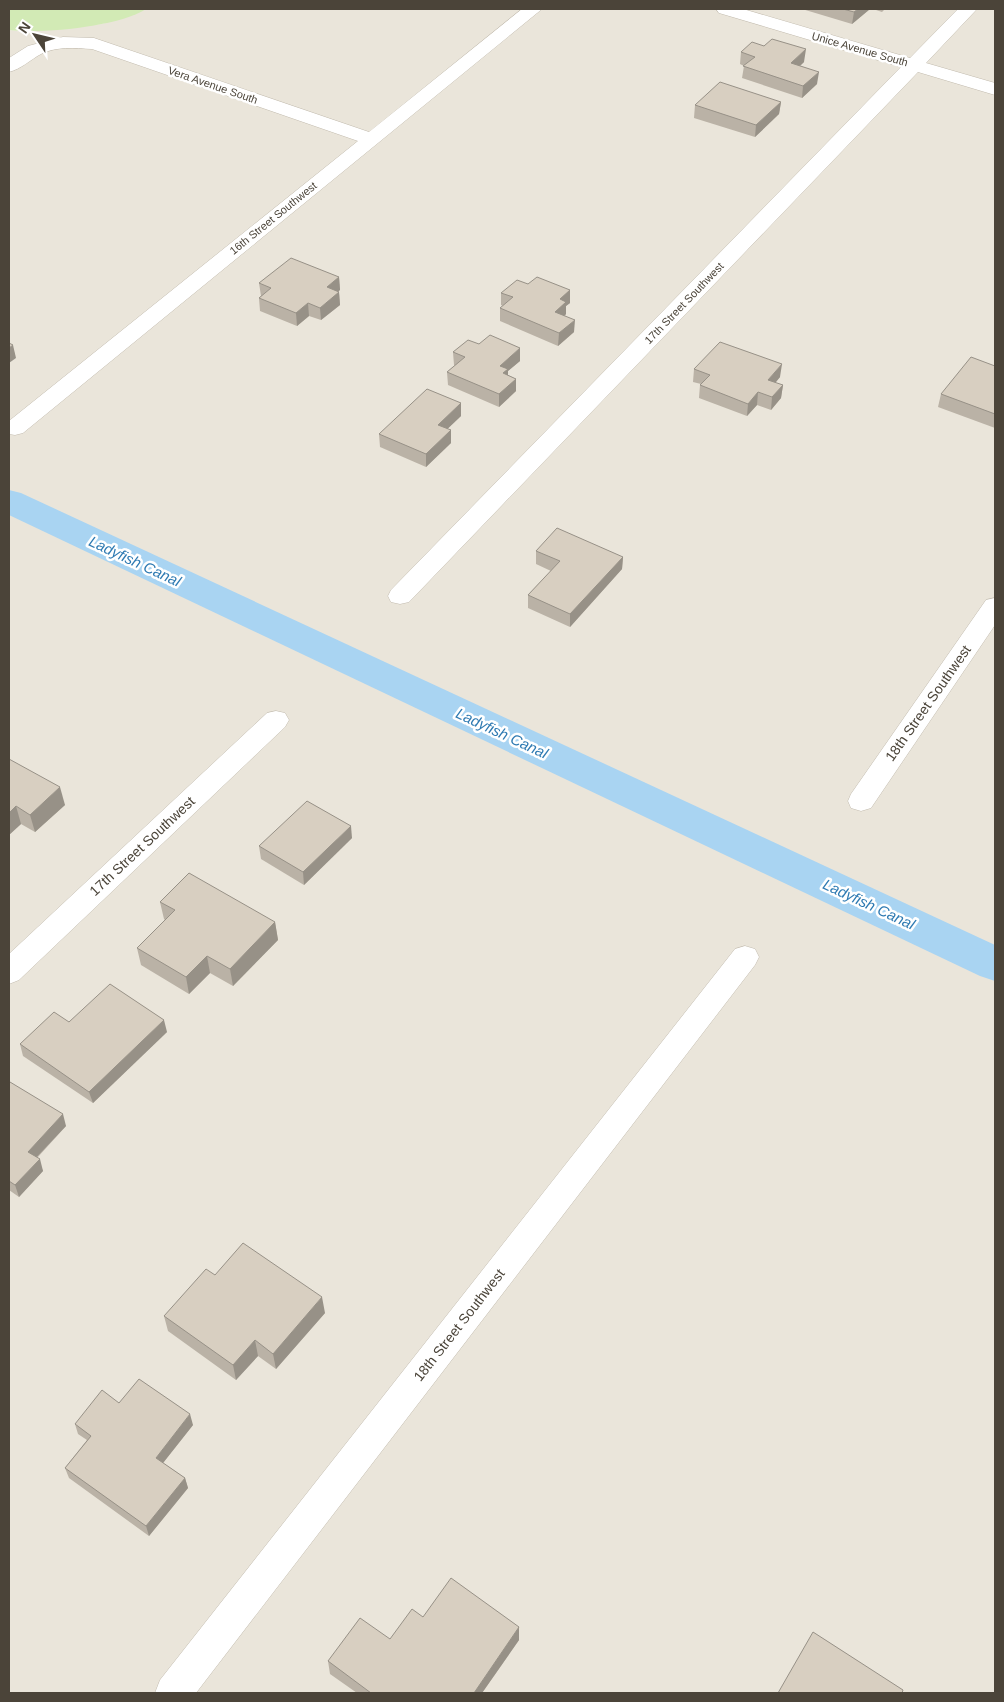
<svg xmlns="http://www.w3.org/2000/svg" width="1004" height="1702" font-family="Helvetica,sans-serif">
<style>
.residential{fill:#eae5da}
.green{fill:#d2eab5}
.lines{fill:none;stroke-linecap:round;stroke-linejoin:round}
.canal{fill:#a9d4f2;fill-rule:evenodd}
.minor-casing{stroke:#c2bbae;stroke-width:1}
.minor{fill:#fff;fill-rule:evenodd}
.wall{fill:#bab2a6}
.shaded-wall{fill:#979187}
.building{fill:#d8cfc1;stroke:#979187}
.labels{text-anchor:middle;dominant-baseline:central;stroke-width:5;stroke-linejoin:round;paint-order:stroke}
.far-street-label{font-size:11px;fill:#4b4439;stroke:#fff}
.street-label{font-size:14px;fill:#4b4439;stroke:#fff}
.water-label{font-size:15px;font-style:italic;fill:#2e7ab2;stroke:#fff}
</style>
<rect width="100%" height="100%" fill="#f6f3ec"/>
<path class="residential" d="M146 9H995V1693H9V30L24 32 102 24Z"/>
<path class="green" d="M9 9H146C118 27 42 34 9 30Z"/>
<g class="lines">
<path class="canal" d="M9 490 21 493 995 945V981L980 976 9 515Z"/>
<g class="minor-casing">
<g id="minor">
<path d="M522 9H542L23 433 15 435 9 434V421L358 141 92 49C74 48 57 46 41 54 30 60 21 69 9 72V58L28 46 63 37 94 38 369 132Z"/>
<path d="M716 9H743L910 58 958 9H977L926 63 995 83V95L918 72 409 602 400 604 391 602 388 596 391 590 901 67 719 13Z"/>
<path d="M995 598V625L871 808 861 811 851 808 848 801 851 794 986 600Z"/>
<path d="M276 711 285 713 289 720 285 727 19 980 9 984V954L267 713Z"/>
<path d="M745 946 755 949 759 957 755 965 196 1693H155L160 1680 735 949Z"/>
</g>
</g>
<use href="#minor" class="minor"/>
</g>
<g class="wall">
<path d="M802 9H870L852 24Z"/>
<path d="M873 9H885L882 12Z"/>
<path d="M741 52 804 62 800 66 817 84 802 98 742 78 744 66 740 64Z"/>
<path d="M781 102 779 114 755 137 694 118 695 105Z"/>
<path d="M339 277 340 290 338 291 339 292 340 305 321 320 309 316 297 326 260 311 259 298 261 296 259 283Z"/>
<path d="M528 284 570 290V303L566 306V314L565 316 574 332 558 346 500 321V308L503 306 501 305V293Z"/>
<path d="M453 352 520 361 508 371V375L516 379V391L499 407 448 385 447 372 455 365H454Z"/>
<path d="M995 366V428L938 407 941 394Z"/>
<path d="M694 369 780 377 775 383 783 385 781 398 771 410 757 405 747 416 699 398 700 385 701 384 693 382Z"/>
<path d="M461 403V416L447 429 451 430V443L426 467 380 447 379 434Z"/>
<path d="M536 551 623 557 622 569 570 627 528 608V595L551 571 536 564Z"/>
<path d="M9 759 65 805 35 832 21 824 9 835Z"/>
<path d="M352 838 304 885 261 859 259 846Z"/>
<path d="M160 902 275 922 278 940 233 986 210 973 189 994 141 965 137 948 165 920 164 919Z"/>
<path d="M69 1022 167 1032 93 1103 23 1056 20 1044Z"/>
<path d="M9 1084 66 1126 37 1158 43 1171 19 1197 9 1190Z"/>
<path d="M215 1275 325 1313 276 1369 258 1356 236 1380 168 1331 164 1316Z"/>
<path d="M119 1403 193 1425 163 1463 185 1478 188 1488 149 1536 69 1478 65 1468 87 1440 78 1434 75 1424Z"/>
<path d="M423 1617 519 1627V1640L482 1693H357L330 1674 328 1661 390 1639Z"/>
</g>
<g class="shaded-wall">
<path d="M858 9H870L852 24 854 12Z"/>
<path d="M806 49 804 62 790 75 791 63Z"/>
<path d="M819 72 817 84 802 98 803 86Z"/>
<path d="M781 102 779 114 755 137 756 125Z"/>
<path d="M339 277 340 290 328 300 327 287Z"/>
<path d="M570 290V303L566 306V314L555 324V312L560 299Z"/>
<path d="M339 292 340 305 321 320 320 308Z"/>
<path d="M308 303 309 316 297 326 296 313Z"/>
<path d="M575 320 574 332 558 346 559 333Z"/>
<path d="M13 345 16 358 9 363V348Z"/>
<path d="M520 348V361L508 371V382L500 366Z"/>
<path d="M782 364 780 377 767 393 768 380Z"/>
<path d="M516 379V391L499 407V394Z"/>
<path d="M783 385 781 398 771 410 772 397Z"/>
<path d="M758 392 757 405 747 416 748 404Z"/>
<path d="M461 403V416L438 438V425Z"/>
<path d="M451 430V443L426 467V454Z"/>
<path d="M623 557 622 569 570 627V614Z"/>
<path d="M60 787 65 805 35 832 30 815Z"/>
<path d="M16 806 21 824 9 835V813Z"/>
<path d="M351 826 352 838 304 885 303 872Z"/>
<path d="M275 922 278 940 233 986 230 969Z"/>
<path d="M207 956 210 973 189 994 186 977Z"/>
<path d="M164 1020 167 1032 93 1103 89 1092Z"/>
<path d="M63 1114 66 1126 31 1163 28 1152Z"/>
<path d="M40 1159 43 1171 19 1197 15 1185Z"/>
<path d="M322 1297 325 1313 276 1369 273 1354Z"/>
<path d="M255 1340 258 1356 236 1380 233 1365Z"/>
<path d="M190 1414 193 1425 159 1468 156 1458Z"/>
<path d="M185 1478 188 1488 149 1536 146 1526Z"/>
<path d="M519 1627V1640L482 1693H474Z"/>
</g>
<g class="building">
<path d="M843 9H858L854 12Z"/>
<path d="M772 39 806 49 791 63 819 72 803 86 743 66 755 57 741 52 752 42 764 46Z"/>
<path d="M720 82 781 102 756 125 695 105Z"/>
<path d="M291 258 339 277 327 287 339 292 320 308 308 303 296 313 259 298 271 288 259 283Z"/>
<path d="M537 277 570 290 560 299 566 302 555 312 575 320 559 333 500 308 513 297 501 293 517 280 528 284Z"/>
<path d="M490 335 520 348 500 366 508 369 503 373 516 379 499 394 447 372 465 357 453 352 468 340 479 344Z"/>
<path d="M720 342 782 364 768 380 783 385 772 397 758 392 748 404 700 385 710 375 694 369Z"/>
<path d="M9 343 13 345 9 348Z"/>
<path d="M971 357 995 366V414L941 394Z"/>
<path d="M427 389 461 403 438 425 451 430 426 454 379 434Z"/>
<path d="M557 528 623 557 570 614 528 595 560 561 536 551Z"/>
<path d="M9 759 60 787 30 815 16 806 9 813Z"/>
<path d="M307 801 351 826 303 872 259 846Z"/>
<path d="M189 873 275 922 230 969 207 956 186 977 137 948 175 910 160 902Z"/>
<path d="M110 984 164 1020 89 1092 20 1044 54 1012 69 1022Z"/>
<path d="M10 1082 63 1114 28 1152 40 1159 15 1185 9 1181V1084Z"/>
<path d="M243 1243 322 1297 273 1354 255 1340 233 1365 164 1316 206 1269 215 1275Z"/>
<path d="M139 1379 190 1414 156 1458 185 1478 146 1526 65 1468 91 1436 75 1424 102 1390 119 1403Z"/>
<path d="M451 1578 519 1627 474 1693H371L328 1661 360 1618 390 1639 412 1609 423 1617Z"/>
<path d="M813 1632 903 1690 902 1693H778Z"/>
</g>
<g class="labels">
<g class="far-street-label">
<text transform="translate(860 49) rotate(16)">Unice Avenue South</text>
<text transform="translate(213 85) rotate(19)">Vera Avenue South</text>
<text transform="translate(273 218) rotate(-39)">16th Street Southwest</text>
<text transform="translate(684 303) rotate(-46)">17th Street Southwest</text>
</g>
<g class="street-label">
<text transform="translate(928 703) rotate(-55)">18th Street Southwest</text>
<text transform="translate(142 846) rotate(-43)">17th Street Southwest</text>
<text transform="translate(459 1325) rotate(-52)">18th Street Southwest</text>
</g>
<g class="water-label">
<text transform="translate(135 561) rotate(25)">Ladyfish Canal</text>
<text transform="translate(502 733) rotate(25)">Ladyfish Canal</text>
<text transform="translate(869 904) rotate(25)">Ladyfish Canal</text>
</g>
</g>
<rect width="1004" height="1702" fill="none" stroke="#4b4439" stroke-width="20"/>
<g transform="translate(35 35) rotate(305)" stroke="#ffffff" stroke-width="4" paint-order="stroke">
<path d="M0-4L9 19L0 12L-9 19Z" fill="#4b4439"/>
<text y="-8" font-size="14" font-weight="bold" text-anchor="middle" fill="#4b4439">N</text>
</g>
</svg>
